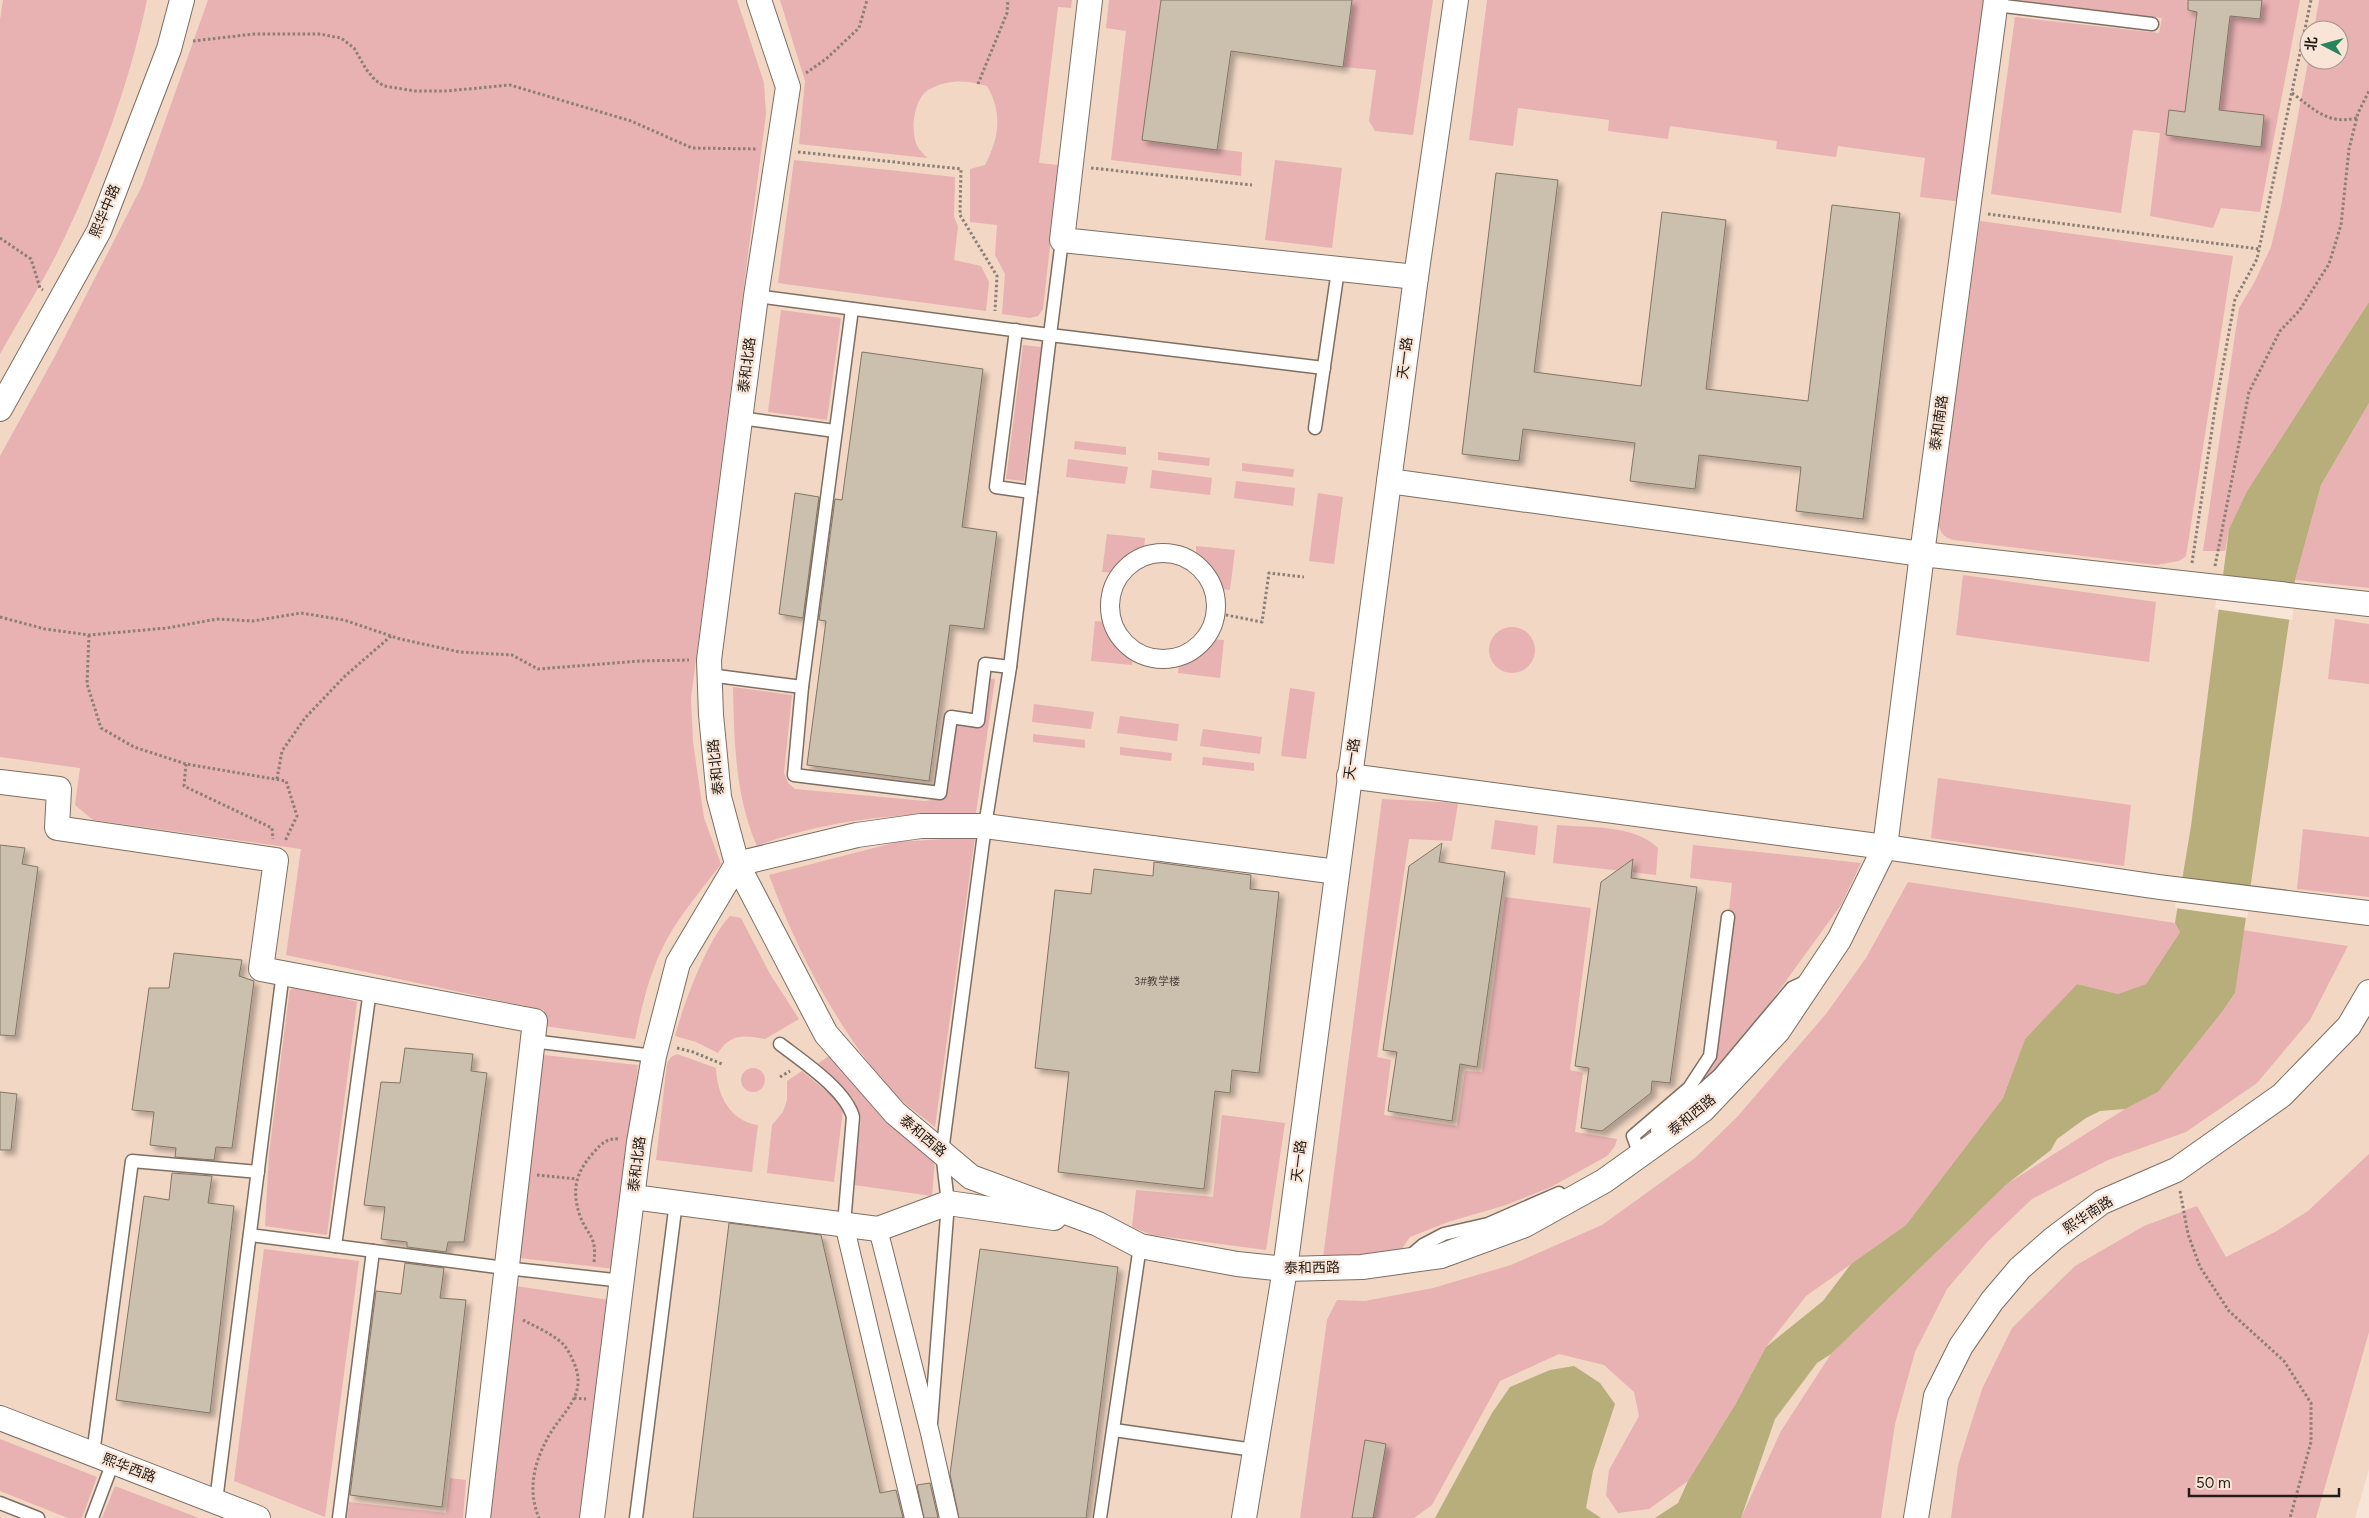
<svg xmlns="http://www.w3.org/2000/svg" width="2369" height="1518" font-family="Figtree,'Noto Sans SC',sans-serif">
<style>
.built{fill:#f1d7c4;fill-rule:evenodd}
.green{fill:#e8b1b2}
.water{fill:#b7ae7c}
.pier{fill:#f8e5d7}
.building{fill:#cbbfad;stroke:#817665;filter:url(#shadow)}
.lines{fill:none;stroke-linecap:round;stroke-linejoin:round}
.service-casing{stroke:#7f6e62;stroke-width:15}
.pedestrian-casing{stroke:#7f6e62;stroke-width:20}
.minor-casing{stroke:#7f6e62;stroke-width:26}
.path{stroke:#8b7e75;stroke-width:3;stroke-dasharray:2.5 2.5;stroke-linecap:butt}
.service{stroke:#fff;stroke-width:12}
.pedestrian{stroke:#fff;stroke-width:18}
.minor{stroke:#fff;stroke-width:24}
.labels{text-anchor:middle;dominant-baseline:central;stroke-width:4.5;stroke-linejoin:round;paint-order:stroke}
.number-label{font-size:11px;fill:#4d453c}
.street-label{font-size:14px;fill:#231c17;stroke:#f8e5d7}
</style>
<defs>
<filter id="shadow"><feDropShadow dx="4.5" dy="4.5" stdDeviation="2.5" flood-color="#0004"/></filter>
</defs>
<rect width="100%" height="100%" fill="#f8e5d7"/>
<path class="built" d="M0 0H2369V1469L2355 1518H0ZM2309 30H2339V60H2309Z"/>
<g class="green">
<path d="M3 0H147C129 85 98 169 60 247 42 284 20 318 0 354V20Z"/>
<path d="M208 0H737L764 83 766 114 691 698 693 742 704 818 721 864C703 888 682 912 667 939 650 970 642 1005 635 1039L544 1026V1010L286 955 301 849 93 820 75 805 80 768 0 757V456L54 358 142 186Z"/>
<path d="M780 0H1072L1071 8 1058 7 1039 163 1059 165 1043 309 1038 316 1030 318 1002 314 1005 274 995 255 997 225 970 222V169L985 165C999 138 1003 113 987 86 967 80 949 79 930 89 913 97 909 135 919 149 921 152 925 155 927 158L799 144 805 81Z"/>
<path d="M1109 0H1161L1142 140 1242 152 1241 176 1111 160 1126 31 1106 28Z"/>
<path d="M1352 0H1433L1413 135 1375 131 1369 121 1376 70 1343 67Z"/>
<path d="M1487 0H1990L1963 202 1920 197 1925 158 1838 146 1836 157 1776 149 1777 141 1670 126 1668 139 1608 131 1609 120 1518 108 1513 146 1469 140Z"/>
<path d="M2017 0H2300L2260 212 2221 208 2213 228 2150 216 2160 133 2133 130 2121 213 1991 194 2015 17 2159 33 2162 18Z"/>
<path d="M2319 0H2369V302L2247 491 2229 529 2225 551H2203L2239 308 2254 283 2271 247 2281 206 2309 57V60H2339V30H2314Z"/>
<path d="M794 160 955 177 954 216 958 227 954 260 981 266 989 282 986 311 778 283Z"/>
<path d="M1275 160 1342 168 1332 248 1265 240Z"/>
<path d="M1980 221 2233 256 2186 556 2179 561 2156 565 1954 540C1944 538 1939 532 1938 521Z"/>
<path d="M781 310 841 318 827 420 768 412Z"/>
<path d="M1023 345 1041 347 1024 481 1006 479Z"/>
<path d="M2369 403V588L2295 580 2321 485Z"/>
<path d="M1075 441 1126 447V455L1074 449Z"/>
<path d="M1158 452 1210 458 1209 466 1158 460Z"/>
<path d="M1068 459 1128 467 1125 484 1066 477Z"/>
<path d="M1242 463 1294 469 1293 477 1242 471Z"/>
<path d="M1152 470 1212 478 1210 495 1150 488Z"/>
<path d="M1236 481 1295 488 1293 506 1234 498Z"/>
<path d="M1318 493 1343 497 1334 564 1309 561Z"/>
<path d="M1107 534 1145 538 1144 548 1123 559 1114 573 1102 572Z"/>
<path d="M1196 546 1235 550 1230 590 1221 589C1219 576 1207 561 1196 554Z"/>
<path d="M1963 575 2156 602 2149 662 1956 635Z"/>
<path d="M2335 619 2369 624V684L2328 679Z"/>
<path d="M1095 621 1107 622C1110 638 1118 649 1133 655L1132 665 1091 661Z"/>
<circle cx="1512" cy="650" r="23"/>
<path d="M1211 639 1224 640 1220 678 1178 673 1179 663 1198 656Z"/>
<path d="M988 678 995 679 976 813C901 813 827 819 757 846 735 796 734 740 733 687L792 695 784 773 788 783 795 789 925 801 945 798 956 723 980 726Z"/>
<path d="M1290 688 1315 692 1306 759 1281 756Z"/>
<path d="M1034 704 1094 712 1091 729 1032 722Z"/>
<path d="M1120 716 1179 724 1177 741 1117 733Z"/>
<path d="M1203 729 1262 737 1260 754 1200 746Z"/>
<path d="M1033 734 1085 740V748L1033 742Z"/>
<path d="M1120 747 1172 753 1171 761 1120 755Z"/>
<path d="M1203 757 1254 763V771L1202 765Z"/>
<path d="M1938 778 2131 805 2124 866 1931 838Z"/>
<path d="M1382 799 1458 803 1452 841 1409 839 1377 1057 1391 1060 1384 1115 1457 1126 1465 1071 1482 1072 1505 897 1591 908 1570 1070 1583 1073 1575 1132 1617 1139 1615 1146 1607 1156 1551 1187 1506 1205 1448 1222 1410 1237 1401 1250 1335 1260 1323 1258Z"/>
<path d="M1495 820 1538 826 1535 855 1491 849Z"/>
<path d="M1557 825C1589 828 1634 824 1658 848L1656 875 1553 863Z"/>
<path d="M2303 829 2369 837V897L2297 889Z"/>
<path d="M975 837 935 1127C921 1115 903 1104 891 1090 837 1029 797 951 769 875L897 842Z"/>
<path d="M1693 845 1861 863 1841 905 1751 1029 1720 1066 1677 1106 1713 1055 1732 883 1690 878Z"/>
<path d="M1908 882 2175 923 2180 932 2146 984 2118 994 2077 984 2025 1039 2003 1098 1906 1225 1806 1296 1766 1347 1735 1405 1688 1481 1649 1509 1618 1513 1606 1495 1609 1470 1639 1416 1634 1392 1604 1365 1559 1354 1500 1381 1432 1505 1414 1518H1300L1327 1320 1337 1300 1365 1301 1433 1288 1511 1265 1602 1225 1695 1158 1737 1117 1826 1014 1866 958Z"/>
<path d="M730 916 741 918 770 974 799 1019 765 1039C746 1035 730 1033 718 1053L696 1042 675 1036C684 1003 707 940 730 916Z"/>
<path d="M2242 930 2348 946 2310 1020 2257 1083 2186 1132 2108 1160 2032 1199 1988 1241 1947 1289 1915 1352 1895 1424 1881 1518H1741L1781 1431 1831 1354 2007 1184 2125 1109 2158 1092 2222 1012 2235 993Z"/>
<path d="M296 987H303L357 1002 327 1235 265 1226 269 1154 289 995 290 990Z"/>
<path d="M833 1053 935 1159 932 1196 854 1185 861 1117 853 1098 816 1065Z"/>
<path d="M677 1054 716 1068C717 1094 729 1121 758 1125L752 1172 656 1160 667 1063 671 1057Z"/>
<path d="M543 1055 638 1065 615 1269 520 1258Z"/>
<circle cx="753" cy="1080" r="12"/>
<path d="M802 1071 839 1102 843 1110 834 1182 767 1173 772 1125 783 1112 787 1100V1081Z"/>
<path d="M1222 1115 1285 1123 1266 1250 1152 1235 1132 1227 1136 1190 1213 1197Z"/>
<path d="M2369 1154V1332L2316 1518H1951L1958 1465 1982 1389 2012 1328 2075 1266 2144 1226 2197 1206 2226 1257 2275 1232 2308 1211Z"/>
<path d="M264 1249 359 1261 325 1517 234 1481Z"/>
<path d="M516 1286 609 1300 581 1518H488Z"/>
<path d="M0 1439 97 1477 82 1518H68L0 1491Z"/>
<path d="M450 1478 466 1480 463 1518H347L349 1502 446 1513Z"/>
<path d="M115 1486 199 1518H102Z"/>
</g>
<g class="water">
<path d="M2369 302V403L2321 485 2295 580 2235 993 2222 1012 2158 1092 2125 1109 2100 1111 2086 1118 2057 1139 2051 1150 2007 1184 1831 1354 1817 1363 1775 1419 1741 1518H1655L1678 1503 1688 1481 1735 1405 1766 1347 1823 1301 1851 1264 1906 1225 2003 1098 2025 1039 2077 984 2118 994 2146 984 2180 932 2175 923 2191 826 2229 529 2247 491Z"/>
<path d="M1574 1366 1600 1383 1615 1404 1593 1471 1586 1508 1601 1518H1435L1492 1413 1510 1387 1550 1370Z"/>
</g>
<g class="pier">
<path d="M2219 580 2296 591 2292 620 2215 609Z"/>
<path d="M2179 880 2253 890 2247 918 2175 908Z"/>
</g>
<g class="building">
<path d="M1161 0H1352L1343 67 1231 51 1217 150 1142 140Z"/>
<path d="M2188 0H2262L2260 19 2230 16 2219 110 2264 115 2261 147 2166 135 2169 110 2185 112 2197 12 2188 10Z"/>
<path d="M1496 173 1558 180 1534 372 1641 386 1662 212 1726 220 1706 389 1808 401 1832 205 1900 213 1863 519 1796 511 1801 467 1699 455 1695 489 1630 481 1635 443 1523 429 1519 461 1462 454Z"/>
<path d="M862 352 983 369 962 527 997 532 984 629 950 625 929 781 807 765 826 621 819 620 835 499 842 500Z"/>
<path d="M795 493 819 497 803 618 779 614Z"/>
<path d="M1442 843 1439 862 1505 872 1477 1067 1460 1064 1452 1121 1388 1111 1397 1052 1383 1050 1409 866Z"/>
<path d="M0 845 25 848 22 864 38 867 15 1036 0 1035Z"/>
<path d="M1633 859 1631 878 1697 887 1670 1083 1652 1081 1651 1093 1602 1131 1581 1128 1589 1068 1575 1066 1601 882Z"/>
<path d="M1154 862 1251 875 1250 889 1279 892 1259 1073 1232 1070 1230 1093 1215 1091 1204 1189 1058 1172 1069 1072 1035 1068 1055 890 1091 894 1094 869 1153 876Z"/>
<path d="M174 953 242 960 239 976 254 981 232 1148 216 1147 214 1160 175 1157 176 1148 150 1145 154 1112 132 1110 149 988H169Z"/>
<path d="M405 1048 473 1054 471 1071 487 1073 464 1242H448L446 1252 407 1247V1242L381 1239 385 1207 364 1205 381 1082 400 1083Z"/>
<path d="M0 1092 17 1094 11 1150H0Z"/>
<path d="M172 1173 212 1176 208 1203 234 1206 210 1413 116 1400 144 1196 169 1200Z"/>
<path d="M729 1223 821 1235 880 1493 896 1490 903 1518H693Z"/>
<path d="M980 1249 1118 1267 1086 1518H959L950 1474Z"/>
<path d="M405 1263 444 1268 440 1298 466 1300 442 1507 350 1495 376 1291 401 1294Z"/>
<path d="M1365 1440 1386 1444 1373 1518H1352Z"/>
<path d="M930 1483 938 1518H924L917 1485Z"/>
</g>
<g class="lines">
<g class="service-casing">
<g id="service">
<path d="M1996 5 2152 24"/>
<path d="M1062 240 1050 335 1324 368"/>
<path d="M756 296 1050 335 1010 667 985 826 942 1152 948 1203 931 1423"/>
<path d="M852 309 802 687 794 775 940 793 951 717 978 721 985 664 1010 667"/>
<path d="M1016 330 996 487 1031 492"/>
<path d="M740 418 835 431"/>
<path d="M1315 428 1338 270"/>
<path d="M709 675 802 687"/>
<path d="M532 1041 654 1056"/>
<path d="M780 1044C802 1061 846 1090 853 1117L844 1224"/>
<path d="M1657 1130 1719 1075 1792 988 1807 981"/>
<path d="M1637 1147 1633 1136 1689 1088 1710 1056 1728 917"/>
<path d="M250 1235 505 1268 623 1281"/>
<path d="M335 1246 370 990"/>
<path d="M1409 1257 1423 1245 1444 1234 1488 1224 1559 1193"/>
<path d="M1114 1430 1254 1450"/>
<path d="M93 1454 132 1161 258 1172"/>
<path d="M216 1501 283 972"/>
<path d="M0 1503 38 1518"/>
<path d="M92 1518 113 1462"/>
<path d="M339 1518 373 1251"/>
<path d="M636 1518 676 1202"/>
<path d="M1100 1518 1140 1246"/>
</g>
</g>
<g class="pedestrian-casing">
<g id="pedestrian">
<circle cx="1163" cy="606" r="53"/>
<path d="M844 1224 914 1518"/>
<path d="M878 1229 930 1433 949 1518"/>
</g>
</g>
<g class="minor-casing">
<g id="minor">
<path d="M759 0 788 87 756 296 709 660 711 715 719 797 737 864 826 1034 895 1113 971 1177 1098 1224 1140 1246 1237 1264 1285 1269 1362 1267 1441 1256 1525 1225 1604 1181 1703 1110 1778 1031 1839 940 1885 847 1922 554 1996 0"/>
<path d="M1090 0 1062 240 1416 277"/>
<path d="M0 409 99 231 169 49 182 0"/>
<path d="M1389 481 1922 554 2369 604"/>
<path d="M1349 776 1885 847 2159 887 2369 913"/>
<path d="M0 782 59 789 57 828 276 860 261 969 535 1021 478 1518"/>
<path d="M737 864 857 835 921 826H985L1337 872"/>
<path d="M633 1197 878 1229 948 1203 1054 1218"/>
<path d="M0 1418 258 1518"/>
<path d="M592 1518 639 1142 654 1056 678 963 737 864"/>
<path d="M1244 1518 1285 1269 1416 277 1456 0"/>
<path d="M1916 1518 1936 1396 1961 1346 1992 1301 2020 1268 2053 1239 2102 1202 2176 1170 2282 1095 2349 1026 2369 992"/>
</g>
</g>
<g class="path">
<path d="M193 41 254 34H319L341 38 354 48 366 69 375 80 384 86 415 91H447L510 85 631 121 692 148 757 149"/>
<path d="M806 73 826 59 859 28 867 0"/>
<path d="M978 84 1007 13 1008 0"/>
<path d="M2292 93C2314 109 2327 125 2357 118"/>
<path d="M798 152 961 169 960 215 997 276 995 311"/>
<path d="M1091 168 1252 185"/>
<path d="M1988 214 2259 249"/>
<path d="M0 238 31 259 40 288 43 290"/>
<path d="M2192 563 2215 409 2235 299 2257 259 2311 0"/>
<path d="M2215 566 2249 392 2280 331 2299 311 2329 264 2341 225 2349 149 2358 113 2369 91"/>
<path d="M1216 613 1262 622 1269 573 1304 577"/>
<path d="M0 617 45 629 89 635 167 628 217 619 253 621 301 613 344 620 400 639 460 652 512 655 538 669 640 661 689 660"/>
<path d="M89 635 87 684 101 728 134 747 186 764 286 781 297 816 285 841"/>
<path d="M186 764 184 786 272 828 273 839"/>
<path d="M277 779 282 751 305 718 345 676 391 636"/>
<path d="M677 1048 693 1052 722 1064"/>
<path d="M780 1077 790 1071"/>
<path d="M537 1175 576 1179"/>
<path d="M2180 1191 2188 1234 2200 1267 2229 1311 2284 1361 2311 1403V1442L2290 1518"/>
<path d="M594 1262C597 1235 588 1237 580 1216 571 1189 576 1172 594 1152 602 1143 607 1138 619 1139"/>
<path d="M523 1320C536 1327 551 1333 562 1343 568 1349 571 1356 574 1363 589 1397 559 1414 546 1441 533 1466 528 1492 539 1518"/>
<path d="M574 1398 586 1399"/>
</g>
<use href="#service" class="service"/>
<use href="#pedestrian" class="pedestrian"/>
<use href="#minor" class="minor"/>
</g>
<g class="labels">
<g class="number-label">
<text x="1157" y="981">3#教学楼</text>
</g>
<g class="street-label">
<text transform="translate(105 211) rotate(-67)">熙华中路</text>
<text transform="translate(1405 358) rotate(-83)">天一路</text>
<text transform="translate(747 365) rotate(-83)">泰和北路</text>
<text transform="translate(1939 423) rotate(-82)">泰和南路</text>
<text transform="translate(1352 759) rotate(-82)">天一路</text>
<text transform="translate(716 767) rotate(-96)">泰和北路</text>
<text transform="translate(1692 1115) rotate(-39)">泰和西路</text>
<text transform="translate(923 1136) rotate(40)">泰和西路</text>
<text transform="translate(1299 1161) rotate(-83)">天一路</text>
<text transform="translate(637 1164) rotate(-83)">泰和北路</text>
<text transform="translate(2088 1215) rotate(-33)">熙华南路</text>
<text transform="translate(1312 1268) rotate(-1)">泰和西路</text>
<text transform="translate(129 1468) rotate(21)">熙华西路</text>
</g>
</g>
<g transform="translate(2324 45) rotate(276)"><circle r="24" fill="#f8e5d7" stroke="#a3958a"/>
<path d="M0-4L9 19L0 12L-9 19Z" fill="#27845b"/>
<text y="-8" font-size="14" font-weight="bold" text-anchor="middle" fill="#231c17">北</text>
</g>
<path d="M2189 1488v8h150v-8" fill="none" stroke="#231c17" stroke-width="2.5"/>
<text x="2196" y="1488" font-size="15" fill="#231c17" stroke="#f8e5d7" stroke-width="4" paint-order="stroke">50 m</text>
</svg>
